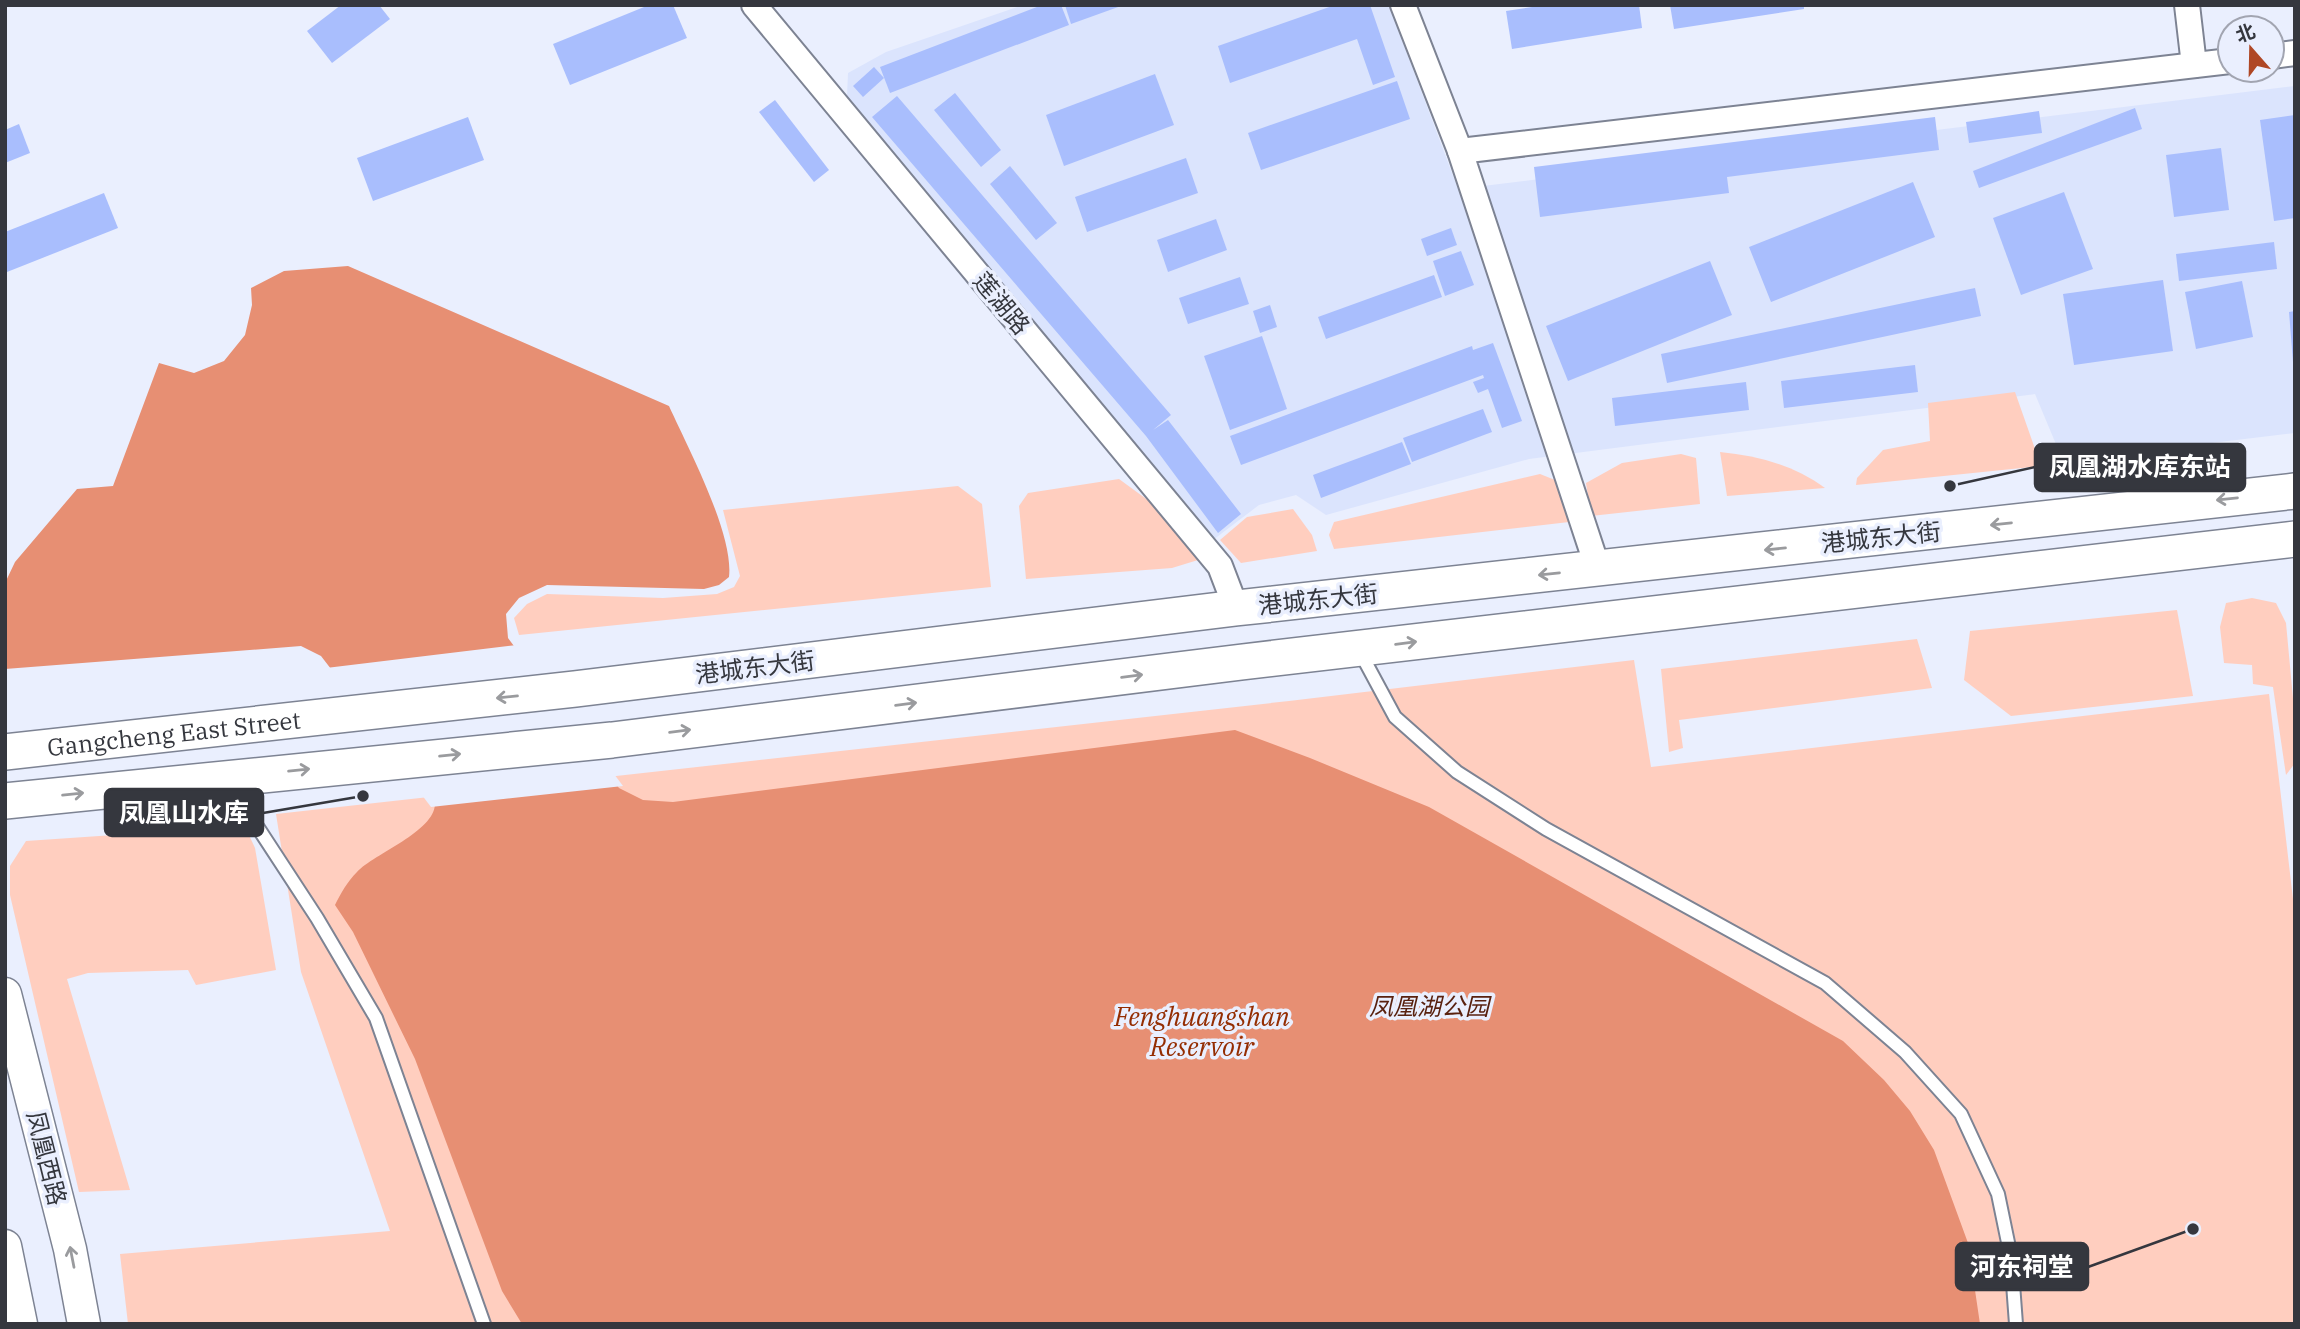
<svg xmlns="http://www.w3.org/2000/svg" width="2300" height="1329" font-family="'IBM Plex Serif','Noto Sans SC',serif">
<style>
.built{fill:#dbe4fd}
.green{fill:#ffcebf}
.water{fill:#e78f73}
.pier{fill:#eaeffe}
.building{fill:#a9befd}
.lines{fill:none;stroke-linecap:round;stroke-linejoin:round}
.service-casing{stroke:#7d8393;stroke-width:16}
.minor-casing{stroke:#7d8393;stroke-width:28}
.tertiary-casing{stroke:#7d8393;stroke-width:35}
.secondary-casing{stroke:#7d8393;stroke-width:38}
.service{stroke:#fff;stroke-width:12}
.minor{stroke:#fff;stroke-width:24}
.tertiary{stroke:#fff;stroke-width:32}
.secondary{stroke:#fff;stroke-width:35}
.oneway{stroke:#9a9b9e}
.labels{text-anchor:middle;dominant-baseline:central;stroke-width:7;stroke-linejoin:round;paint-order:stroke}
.street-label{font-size:24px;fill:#35373e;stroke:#eaeffe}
.park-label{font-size:24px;font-style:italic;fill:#59210f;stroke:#eaeffe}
.water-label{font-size:26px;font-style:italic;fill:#942d02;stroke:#eaeffe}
.leader{fill:none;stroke:#35373e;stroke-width:2.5}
.callout-dot{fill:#35373e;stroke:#eaeffe;stroke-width:2.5}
.callout{fill:#35373e;stroke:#35373e;stroke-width:2.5}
.callout-label{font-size:26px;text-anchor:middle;font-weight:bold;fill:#fff}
</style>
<rect width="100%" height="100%" fill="#eaeffe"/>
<path class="built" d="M1023 5H1389L1458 189 2295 86V433L2063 461 2035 394 1529 459 1326 515 1296 495 1259 505 1213 540 847 96 848 73 886 52Z"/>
<g class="green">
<path d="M2015 392 2041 466 1856 485 1857 478 1883 450 1930 441 1928 403Z"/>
<path d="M1720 452C1759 456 1793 465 1825 488L1727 496Z"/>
<path d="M1681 454 1696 458 1700 504 1591 516 1586 483 1622 463Z"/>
<path d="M1540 474 1555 480 1569 522 1334 549 1329 535 1334 522Z"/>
<path d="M1119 479 1160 509 1198 560 1172 568 1026 579 1019 506 1028 493Z"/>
<path d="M958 486 982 504 991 587 519 635 514 618 527 604 547 594 663 598 717 594 734 587 740 576 723 510Z"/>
<path d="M1293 509 1312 535 1317 551 1241 563 1220 540 1247 517Z"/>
<path d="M2252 598 2276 603 2286 623 2295 720V763L2286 775 2273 687 2253 684 2252 665 2224 663 2220 627 2226 603Z"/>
<path d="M2177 610 2193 696 2011 716 1964 680 1970 631Z"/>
<path d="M1917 639 1932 688 1679 720 1683 748 1669 752 1661 669Z"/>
<path d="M1634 660 1651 767 2269 694 2295 916V1324H128L120 1254 390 1231 301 972 276 814 1289 701Z"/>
<path d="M242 820 255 848 276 970 196 985 188 970 88 973 67 979 130 1190 79 1192 10 895V866L26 841 114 835Z"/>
</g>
<path class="water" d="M348 266 669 406C688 448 734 534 729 577L719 585 704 589 547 585 519 598 506 614 508 638 619 788 643 800 673 802 1235 730 1310 758 1429 807 1843 1041 1884 1080 1910 1111 1934 1150 1968 1243 1980 1324H522L502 1291 415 1059 353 932 335 905C341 893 347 882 357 872 375 853 434 832 435 804L321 656 301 646 5 669V583L15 562 77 489 113 486 159 363 194 373 224 361 245 335 252 305 251 288 284 271Z"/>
<path class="pier" d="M517 645 623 786 431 807 326 668Z"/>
<g class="building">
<path d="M341 5H379L390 19 332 63 307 31Z"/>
<path d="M649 5H673L687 38 570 85 553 44Z"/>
<path d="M1042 5H1061L1069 25 890 93 880 67Z"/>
<path d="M1065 5H1121V6L1071 24Z"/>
<path d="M1335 5H1370L1395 77 1373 85 1357 39 1230 83 1218 46Z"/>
<path d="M1545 5H1639L1642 28 1512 49 1506 11Z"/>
<path d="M1670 5H1804V9L1674 29Z"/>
<path d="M874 67 884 78 863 97 853 86Z"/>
<path d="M1155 74 1174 125 1064 166 1046 115Z"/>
<path d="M1397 81 1410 119 1261 170 1248 133Z"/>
<path d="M955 93 1001 150 981 167 934 110Z"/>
<path d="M897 96 1171 415 1153 430 1168 420 1241 514 1218 533 1146 436 872 117Z"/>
<path d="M775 100 829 170 814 182 759 112Z"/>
<path d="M2135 108 2142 129 1979 188 1973 171Z"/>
<path d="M2039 111 2042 133 1969 143 1966 122Z"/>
<path d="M2295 115V218L2274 221 2260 120Z"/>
<path d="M468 117 484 160 373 201 357 158Z"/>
<path d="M1935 117 1939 150 1727 177 1729 193 1540 217 1534 167Z"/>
<path d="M19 124 30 153 5 163V130Z"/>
<path d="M2221 148 2229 210 2174 217 2166 155Z"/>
<path d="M1186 158 1198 193 1087 232 1075 197Z"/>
<path d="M1010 166 1057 223 1036 240 990 184Z"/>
<path d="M1913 182 1935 237 1771 302 1749 247Z"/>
<path d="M2064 192 2093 269 2021 295 1993 218Z"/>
<path d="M104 193 118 228 7 272 5 267V232Z"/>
<path d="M1216 219 1227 250 1168 272 1157 240Z"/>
<path d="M1451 228 1457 245 1427 256 1421 239Z"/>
<path d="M2274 242 2277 269 2179 281 2176 254Z"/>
<path d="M1461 251 1474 285 1445 296 1433 261Z"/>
<path d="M1710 261 1732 315 1568 381 1546 326Z"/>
<path d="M1434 275 1442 297 1326 339 1318 317Z"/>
<path d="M1240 277 1249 304 1188 324 1179 298Z"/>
<path d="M2163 280 2173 351 2074 365 2063 294Z"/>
<path d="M2242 281 2253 337 2196 349 2185 292Z"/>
<path d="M1975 288 1981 316 1667 383 1661 354Z"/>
<path d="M1270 305 1277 327 1260 333 1253 311Z"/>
<path d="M2295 311V362H2293L2289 312Z"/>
<path d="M1262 336 1287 409 1230 430 1204 356Z"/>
<path d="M1493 343 1522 421 1502 428 1488 389 1478 393 1473 382 1484 378 1483 375 1241 465 1230 436 1472 346 1473 350Z"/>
<path d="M1915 365 1918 392 1784 408 1781 381Z"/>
<path d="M1746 382 1749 410 1615 426 1612 398Z"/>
<path d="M1483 409 1492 432 1412 462 1403 438Z"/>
<path d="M1402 442 1411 464 1321 498 1313 475Z"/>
</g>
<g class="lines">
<g class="service-casing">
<g id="service">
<path d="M1360 652 1395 717 1457 772 1546 829 1825 983 1905 1052 1961 1114 1998 1194 2011 1257 2016 1324"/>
<path d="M253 820 317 918 376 1018 484 1324"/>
</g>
</g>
<g class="minor-casing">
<g id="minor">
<path d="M754 5 1220 566 1236 608"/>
<path d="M1403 5 1460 151"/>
<path d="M2187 5 2194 65"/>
<path d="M2272 56 2295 53"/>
<path d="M1598 569 1460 151 2230 61"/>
</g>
</g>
<g class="tertiary-casing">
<g id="tertiary">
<path d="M5 994 70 1249 84 1324"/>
<path d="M5 1246 21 1324"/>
</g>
</g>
<g class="secondary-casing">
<g id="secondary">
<path id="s1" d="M5 752 575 689 1236 608 2295 491"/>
<path d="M5 801 612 740 1242 662 2295 539"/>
</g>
</g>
<use href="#service" class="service"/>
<use href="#minor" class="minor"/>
<use href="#tertiary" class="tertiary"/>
<use href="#secondary" class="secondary"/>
</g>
<defs><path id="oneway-shaft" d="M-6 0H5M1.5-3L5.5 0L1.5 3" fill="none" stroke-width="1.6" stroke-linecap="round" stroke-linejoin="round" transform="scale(1.75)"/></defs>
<g class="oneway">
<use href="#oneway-shaft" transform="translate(2227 499) rotate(174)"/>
<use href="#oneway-shaft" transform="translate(2001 524) rotate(174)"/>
<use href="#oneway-shaft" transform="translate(1775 549) rotate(174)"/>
<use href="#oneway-shaft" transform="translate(1549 574) rotate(174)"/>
<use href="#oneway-shaft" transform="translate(1406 643) rotate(-7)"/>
<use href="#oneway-shaft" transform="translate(1132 676) rotate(-7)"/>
<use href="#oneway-shaft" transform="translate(507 697) rotate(174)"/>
<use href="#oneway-shaft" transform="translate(906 704) rotate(-7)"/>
<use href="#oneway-shaft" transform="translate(680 731) rotate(-7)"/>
<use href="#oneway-shaft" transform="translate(450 755) rotate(-6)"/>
<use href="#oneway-shaft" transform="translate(299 770) rotate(-6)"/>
<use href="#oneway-shaft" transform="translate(73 794) rotate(-6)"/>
<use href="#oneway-shaft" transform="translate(72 1257) rotate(-101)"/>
</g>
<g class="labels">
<g class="street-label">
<text transform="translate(1002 303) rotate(50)">莲湖路</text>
<text transform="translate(1881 537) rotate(-6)">港城东大街</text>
<text transform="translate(1318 599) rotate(-6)">港城东大街</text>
<text transform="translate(755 667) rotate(-7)">港城东大街</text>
<text stroke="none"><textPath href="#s1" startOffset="170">Gangcheng East Street</textPath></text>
<text transform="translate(47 1158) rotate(76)">凤凰西路</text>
</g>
<g class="park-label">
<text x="1429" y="1006">凤凰湖公园</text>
</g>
<g class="water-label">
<text x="1202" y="1016">Fenghuangshan<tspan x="1202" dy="30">Reservoir</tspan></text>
</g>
</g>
<path class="leader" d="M1950 486L2035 467M363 796L263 813M2193 1229L2088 1267"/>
<g class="callout-dot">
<circle cx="1950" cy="486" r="7"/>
<circle cx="363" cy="796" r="7"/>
<circle cx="2193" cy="1229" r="7"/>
</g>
<g class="callout">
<rect x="2035" y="444" width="210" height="47" rx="7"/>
<rect x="105" y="789" width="158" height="47" rx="7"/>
<rect x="1956" y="1243" width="132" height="47" rx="7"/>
</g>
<g class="callout-label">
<text x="2140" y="476">凤凰湖水库东站</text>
<text x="184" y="822">凤凰山水库</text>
<text x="2022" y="1276">河东祠堂</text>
</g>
<rect width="2300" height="1329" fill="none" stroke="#35373e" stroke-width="14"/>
<g transform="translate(2251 49) rotate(340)"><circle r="33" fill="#eaeffe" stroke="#a2a5b1" stroke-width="2"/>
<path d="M0-5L12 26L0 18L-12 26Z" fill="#af4725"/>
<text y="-10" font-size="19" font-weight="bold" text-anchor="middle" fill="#35373e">北</text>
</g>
</svg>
